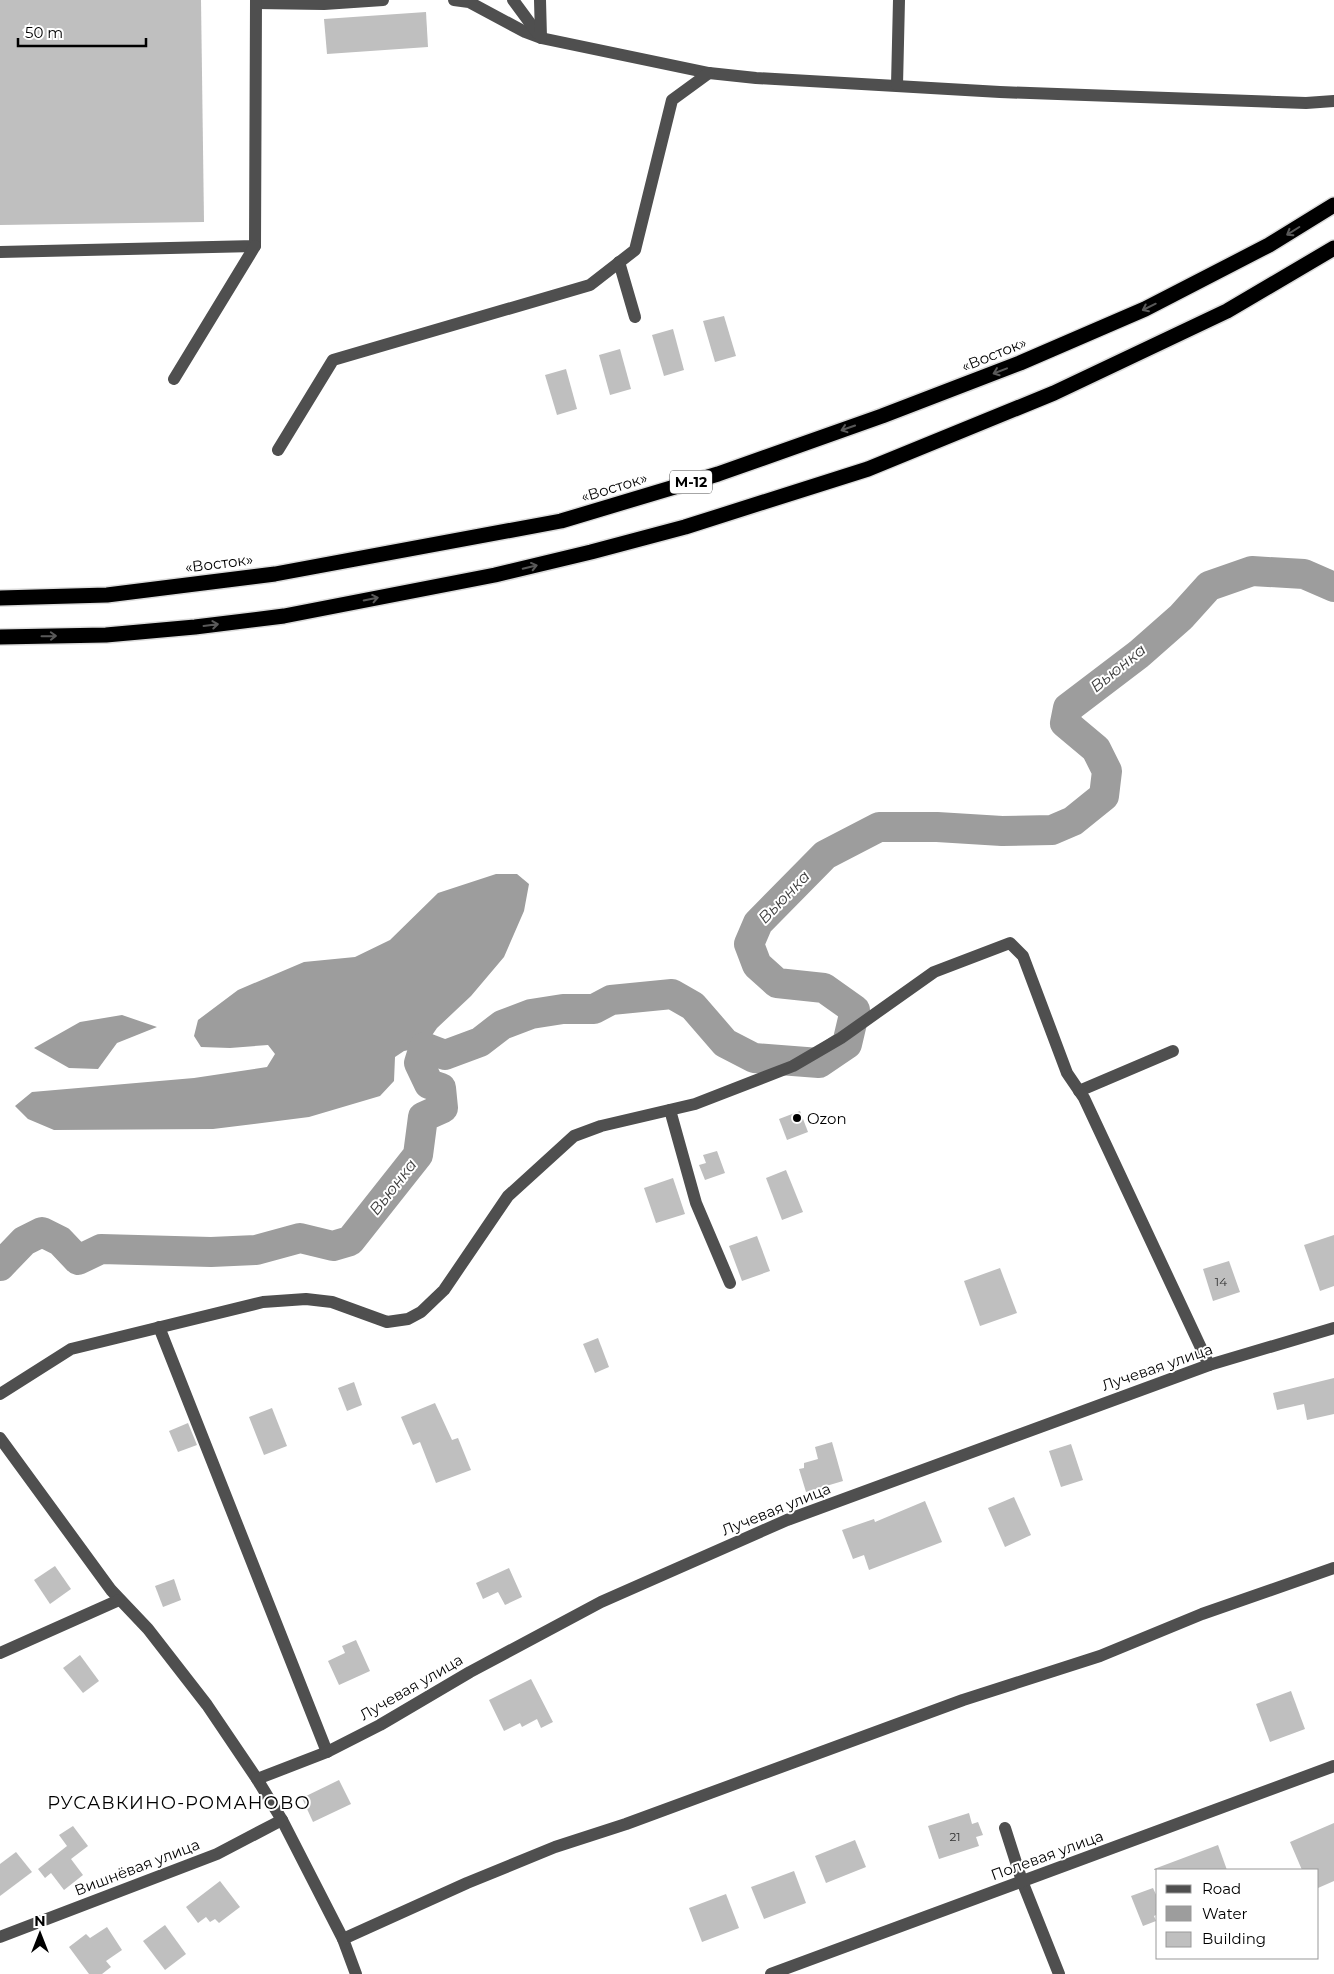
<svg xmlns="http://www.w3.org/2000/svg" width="1334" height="1974" font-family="Montserrat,sans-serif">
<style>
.water{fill:#9d9d9d}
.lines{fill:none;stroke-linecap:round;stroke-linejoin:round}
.river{stroke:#9d9d9d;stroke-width:30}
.building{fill:#bfbfbf}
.highway-casing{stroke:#dbdbdb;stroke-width:18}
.minor{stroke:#4f4f4f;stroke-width:12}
.highway{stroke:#000;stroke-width:15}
.oneway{stroke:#595959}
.poi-dot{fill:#000;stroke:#fff;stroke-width:2}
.labels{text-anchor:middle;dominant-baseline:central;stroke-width:4;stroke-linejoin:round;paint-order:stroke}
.number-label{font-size:12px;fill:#303030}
.shield{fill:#fff;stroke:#4c4c4c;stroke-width:1}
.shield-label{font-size:14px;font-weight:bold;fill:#000}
.street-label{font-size:15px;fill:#000;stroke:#fff}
.poi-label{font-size:15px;fill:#000;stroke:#fff;text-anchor:start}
.water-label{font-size:16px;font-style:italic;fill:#3e3e3e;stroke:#fff}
.quarter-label{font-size:18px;letter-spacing:1px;fill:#000;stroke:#fff}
</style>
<rect width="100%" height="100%" fill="#fff"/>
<g class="water">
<path d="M496 874H517L529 884 524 911 504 957 471 996 437 1028 424 1047 404 1051 395 1057 394 1081 380 1096 309 1117 213 1129 54 1130 28 1119 15 1106 32 1092 194 1078 267 1067 275 1054 268 1045 230 1048 201 1047 194 1036 198 1020 238 990 304 962 355 957 390 940 438 893Z"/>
<path d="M122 1015 157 1027 117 1043 98 1069 69 1068 34 1048 80 1022Z"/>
</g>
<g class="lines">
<path class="river" d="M0 1266 24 1241 42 1232 60 1241 78 1260 101 1249 211 1252 256 1250 300 1238 333 1246 350 1241 418 1155 423 1117 443 1108 441 1088 429 1084 419 1063 424 1047 445 1055 480 1042 502 1025 531 1014 563 1009H594L611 1000 672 994 693 1006 725 1043 754 1058 819 1063 847 1044 855 1010 824 988 777 983 757 965 749 944 758 923 825 855 879 827H937L1002 831 1052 830 1073 821 1104 796 1107 771 1096 749 1065 723 1068 708 1139 654 1181 617 1209 586 1252 571 1304 574 1334 587"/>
</g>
<g class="building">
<path d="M0 0H201L204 222 0 225Z"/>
<path d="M426 12 428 47 327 54 324 19Z"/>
<path d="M724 316 736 356 715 362 703 321Z"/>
<path d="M673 329 684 370 664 376 652 335Z"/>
<path d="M620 349 631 389 610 395 599 355Z"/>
<path d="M566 369 577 409 557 415 545 375Z"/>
<path d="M800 1111 808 1132 787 1140 779 1119Z"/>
<path d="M717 1151 725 1173 705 1180 699 1165 706 1163 703 1155Z"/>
<path d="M786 1170 803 1212 782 1220 766 1178Z"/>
<path d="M673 1178 685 1214 656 1223 644 1188Z"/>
<path d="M1334 1235V1286L1320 1291 1304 1245Z"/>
<path d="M757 1236 770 1271 742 1281 729 1246Z"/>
<path d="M1229 1261 1240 1292 1213 1301 1203 1269Z"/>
<path d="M1000 1268 1017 1313 980 1326 964 1281Z"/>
<path d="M598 1338 609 1367 595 1373 583 1344Z"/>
<path d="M1334 1378V1414L1307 1420 1304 1404 1277 1410 1273 1393Z"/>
<path d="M354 1382 362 1405 347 1411 338 1388Z"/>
<path d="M435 1403 452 1440 458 1438 471 1470 436 1483 420 1442 413 1445 401 1417Z"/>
<path d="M272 1408 287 1446 264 1455 249 1417Z"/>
<path d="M188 1423 197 1445 178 1452 169 1431Z"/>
<path d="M832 1442 843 1481 806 1492 799 1469 804 1468V1463L818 1459 815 1447Z"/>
<path d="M1071 1444 1083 1480 1061 1487 1049 1451Z"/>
<path d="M1014 1497 1031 1535 1005 1547 988 1508Z"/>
<path d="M925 1501 942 1542 869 1570 864 1555 853 1559 842 1530 874 1519 875 1522Z"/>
<path d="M55 1566 71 1589 50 1604 34 1580Z"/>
<path d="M509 1568 522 1597 505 1605 498 1592 483 1599 476 1583Z"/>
<path d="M174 1579 181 1600 163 1607 155 1586Z"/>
<path d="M356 1640 370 1671 339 1685 328 1661 345 1653 342 1646Z"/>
<path d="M80 1655 99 1681 83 1693 63 1668Z"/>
<path d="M531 1679 553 1722 541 1728 537 1719 522 1727 520 1723 504 1731 489 1700Z"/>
<path d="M1291 1691 1305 1729 1270 1742 1256 1704Z"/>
<path d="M339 1780 351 1804 313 1822 302 1798Z"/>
<path d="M969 1813 972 1824 978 1822 983 1835 976 1837 979 1846 939 1859 928 1826Z"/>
<path d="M1334 1823V1881L1318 1888V1870H1302L1290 1842Z"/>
<path d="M73 1826 88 1846 71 1859 83 1875 64 1890 51 1873 45 1878 38 1869 67 1846 59 1835Z"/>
<path d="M855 1840 866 1867 826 1883 815 1856Z"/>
<path d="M1218 1845 1227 1870H1154V1869Z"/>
<path d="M16 1852 32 1872 0 1896V1864Z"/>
<path d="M794 1871 806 1903 764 1919 751 1887Z"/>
<path d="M220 1881 240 1907 219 1923 215 1919 210 1922 206 1917 198 1923 186 1907Z"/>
<path d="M1153 1888 1158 1899V1914L1154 1916 1156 1921 1143 1926 1131 1896Z"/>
<path d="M726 1894 739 1928 702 1942 689 1908Z"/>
<path d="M165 1925 186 1954 165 1970 143 1941Z"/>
<path d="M107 1927 122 1950 106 1961 111 1967 102 1974H89L69 1947 86 1934 90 1938Z"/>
</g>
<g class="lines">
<g class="highway-casing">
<g id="highway">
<path d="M0 598 107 595 275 574 561 521 718 474 882 416 1020 363 1145 309 1269 245 1334 205"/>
<path d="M0 637 106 635 195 627 284 616 495 575 591 552 685 527 868 469 1054 393 1227 311 1334 248"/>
</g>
</g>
<g class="minor">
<path d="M454 0 469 2 525 32 541 38 709 73 756 78 1000 92 1306 103 1334 101"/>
<path d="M513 0 541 38"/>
<path d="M540 0 541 37"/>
<path d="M256 3 324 4 383 0"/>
<path d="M897 85 899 0"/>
<path d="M0 252 255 246 256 0"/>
<path d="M619 262 635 317"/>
<path d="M174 379 255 246"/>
<path d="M278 450 333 360 590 285 635 250 672 100 709 73"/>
<path d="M1079 1091 1173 1051"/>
<path d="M670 1110 696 1203 730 1283"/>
<path d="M159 1327 327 1752"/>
<path d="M0 1394 71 1349 263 1302 306 1299 332 1302 387 1322 408 1319 421 1312 444 1290 508 1196 574 1136 601 1126 695 1104 793 1066 841 1038 934 972 1010 943 1023 956 1067 1073 1084 1098 1209 1365"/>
<path d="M0 1438 111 1590 148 1629 207 1705 257 1779 282 1820 343 1939 356 1974"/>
<path d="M0 1653 119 1600"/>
<path d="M257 1779 327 1752 380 1725 470 1672 601 1602 787 1520 1209 1365 1334 1328"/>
<path d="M1005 1828 1022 1881 1059 1974"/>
<path d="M0 1937 217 1854 282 1820"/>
<path d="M343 1939 467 1883 555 1847 626 1824 963 1700 1100 1656 1202 1614 1334 1568"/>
<path d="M771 1974 1334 1766"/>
</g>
<use href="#highway" class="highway"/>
</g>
<defs><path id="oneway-shaft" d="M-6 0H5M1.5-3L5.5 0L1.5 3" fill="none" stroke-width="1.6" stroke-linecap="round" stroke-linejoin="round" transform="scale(1.25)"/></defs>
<g class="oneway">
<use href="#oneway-shaft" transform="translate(1293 231) rotate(148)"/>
<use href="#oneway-shaft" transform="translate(1149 307) rotate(154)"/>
<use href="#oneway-shaft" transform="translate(1000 371) rotate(159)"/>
<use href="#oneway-shaft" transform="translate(848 428) rotate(161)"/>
<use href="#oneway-shaft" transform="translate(530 567) rotate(-13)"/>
<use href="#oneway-shaft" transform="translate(371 599) rotate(-11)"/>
<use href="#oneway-shaft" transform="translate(211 625) rotate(-7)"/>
<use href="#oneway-shaft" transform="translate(49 636) rotate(-1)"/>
</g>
<circle class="poi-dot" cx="797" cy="1118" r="5"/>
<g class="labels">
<g class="number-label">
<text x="1221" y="1281">14</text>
<text x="955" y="1836">21</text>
</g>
<rect class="shield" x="670" y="470.5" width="42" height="23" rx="4"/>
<g class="shield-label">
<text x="691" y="482">М-12</text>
</g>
<g class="street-label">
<text transform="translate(994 354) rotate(-22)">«Восток»</text>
<text transform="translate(614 487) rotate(-17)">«Восток»</text>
<text transform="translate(219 563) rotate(-7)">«Восток»</text>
<text transform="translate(1157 1367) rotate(-19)">Лучевая улица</text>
<text transform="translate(776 1509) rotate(-22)">Лучевая улица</text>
<text transform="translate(411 1687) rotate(-30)">Лучевая улица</text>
<text transform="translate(1047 1855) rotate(-20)">Полевая улица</text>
<text transform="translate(137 1867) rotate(-21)">Вишнёвая улица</text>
</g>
<g class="poi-label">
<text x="807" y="1118">Ozon</text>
</g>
<g class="water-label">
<text transform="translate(1118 668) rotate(-39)">Вьюнка</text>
<text transform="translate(784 897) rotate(-46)">Вьюнка</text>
<text transform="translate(393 1187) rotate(-52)">Вьюнка</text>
</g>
<g class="quarter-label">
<text x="179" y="1803">РУСАВКИНО-РОМАНОВО</text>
</g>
</g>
<rect x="1156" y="1869" width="162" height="90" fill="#ffffff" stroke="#999999"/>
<rect x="1166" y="1885" width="25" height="8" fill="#4f4f4f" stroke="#999999"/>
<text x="1202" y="1894" font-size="15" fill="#000000">Road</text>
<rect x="1166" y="1906" width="25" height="15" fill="#9d9d9d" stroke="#999999"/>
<text x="1202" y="1919" font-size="15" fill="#000000">Water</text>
<rect x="1166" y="1932" width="25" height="15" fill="#bfbfbf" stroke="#999999"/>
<text x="1202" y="1944" font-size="15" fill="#000000">Building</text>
<g transform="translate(40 1934)" stroke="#ffffff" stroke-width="4" paint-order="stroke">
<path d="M0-4L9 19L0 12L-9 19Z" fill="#000000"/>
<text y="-8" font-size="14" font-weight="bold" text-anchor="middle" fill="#000000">N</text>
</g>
<path d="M18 38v8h128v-8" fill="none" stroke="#000000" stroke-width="2.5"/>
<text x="25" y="38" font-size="15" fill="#000000" stroke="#ffffff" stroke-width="4" paint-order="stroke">50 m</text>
</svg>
